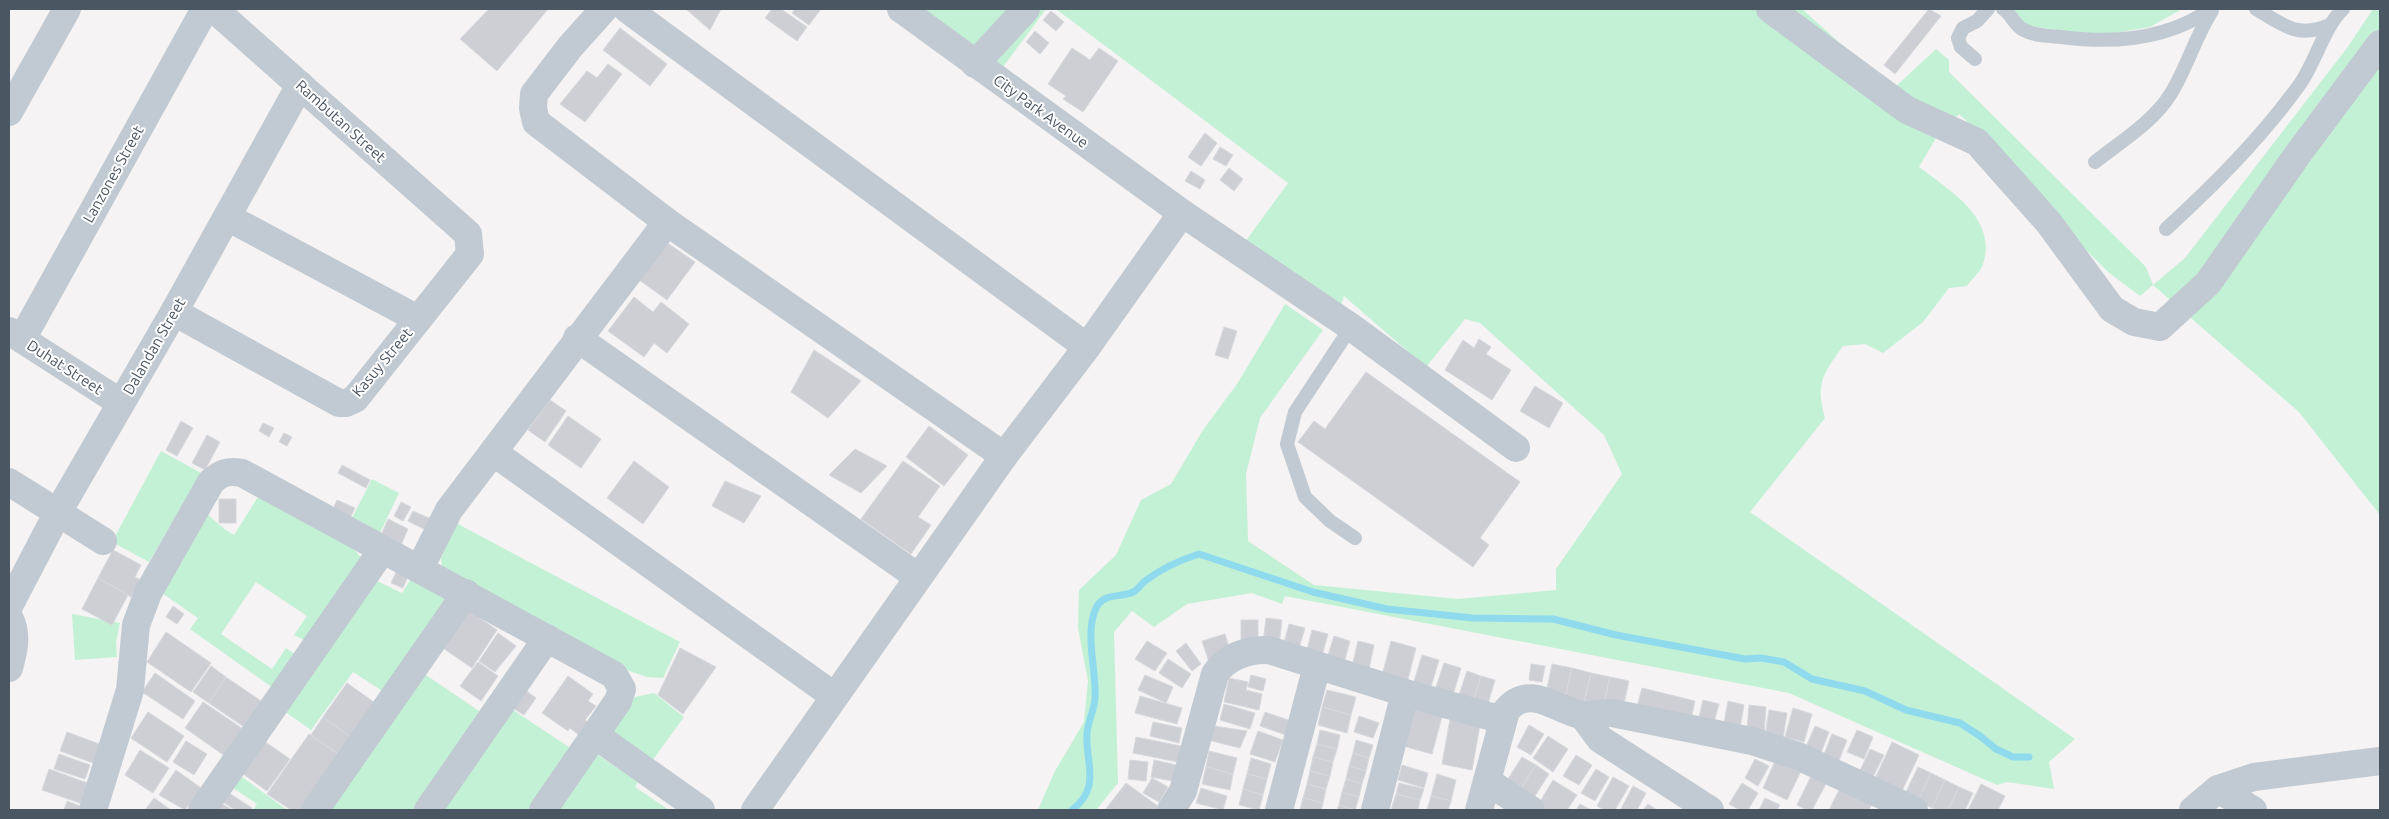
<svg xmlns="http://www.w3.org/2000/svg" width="2389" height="819" font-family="Ubuntu,sans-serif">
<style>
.green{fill:#c3f1d5}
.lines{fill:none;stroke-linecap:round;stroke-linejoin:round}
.stream{stroke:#90daee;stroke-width:7}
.building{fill:#cdcfd5;stroke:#d7d9de}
.lane{stroke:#c1cad2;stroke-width:14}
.street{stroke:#c1cad2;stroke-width:28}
.labels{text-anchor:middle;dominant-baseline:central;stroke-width:4;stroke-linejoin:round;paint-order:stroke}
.street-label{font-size:15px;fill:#4a5661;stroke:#fff}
</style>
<rect width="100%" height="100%" fill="#f5f3f3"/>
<g class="green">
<path d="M923 9H1046L1003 67Z"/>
<path d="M1056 9H1802L1892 90 1936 49 1949 60V72L2146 267 2153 285 2185 258 2347 48 2373 9H2380V515L2299 412 2153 285 2140 296 2108 272 2054 217 2017 168 1959 114 1936 138 1919 167C1949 190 1998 218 1983 264 1981 271 1972 279 1967 286L1949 288 1923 322 1883 353 1865 344 1843 346C1823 374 1815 383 1825 418L1750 512 2075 739 2049 762 2054 789 2007 782 1997 785 1789 693 1285 596 1282 604 1252 593 1187 604 1154 627 1132 611 1114 632 1118 783 1096 810H1038L1055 771 1084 722 1088 681 1078 628 1079 590 1116 555 1141 500 1171 484 1203 430 1237 384 1285 304 1323 330 1260 418 1246 474 1248 541 1314 585 1458 599 1556 590V569L1622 474 1604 435 1480 323 1465 319 1426 367 1344 296 1341 305 1245 242 1288 183Z"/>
<path d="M2011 9H2182L2150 27 2097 36 2024 25Z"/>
<path d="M161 451 201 473 149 562 112 542Z"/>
<path d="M372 479 399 493 378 537 350 522Z"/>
<path d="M258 497 355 550 362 559 306 641 294 635 307 616 256 582 221 634 272 669 286 648 296 655 273 688 190 629 198 618 159 591 204 512C216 521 220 527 234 535Z"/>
<path d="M456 523 680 642 663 678 647 677 626 670 442 567 441 558Z"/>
<path d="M412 577 445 598 446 602 384 692 353 672 311 730 281 709 373 579 402 593Z"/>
<path d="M72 614 120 623 116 642 117 657 75 660Z"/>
<path d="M420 671 485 715 419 810H324Z"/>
<path d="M654 693 684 717 649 765 608 736 635 697Z"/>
<path d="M510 708 572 749 529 810H436Z"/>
<path d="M595 753 638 782 635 787 669 810H555Z"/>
<path d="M238 774 287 810H253L257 804 230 786Z"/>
</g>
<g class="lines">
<path class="stream" d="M1072 810C1102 787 1085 763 1087 733 1088 721 1094 711 1095 699 1097 671 1084 634 1096 608 1104 592 1121 598 1133 592 1138 590 1141 584 1145 581 1161 569 1180 560 1199 554L1313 592 1387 609 1473 618 1553 619 1616 635 1745 659 1761 658 1784 662 1812 679 1865 691 1906 710 1960 723 1980 736 1996 749 2013 757H2029"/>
</g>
<g class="building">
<path d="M489 9H548L497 71 460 39Z"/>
<path d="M686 9H721L710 30Z"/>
<path d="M772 9H781L807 27 797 41 765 18Z"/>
<path d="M795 9H821L809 25 792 13Z"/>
<path d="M1929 9 1941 16 1895 74 1884 65Z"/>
<path d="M1051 11 1064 22 1056 31 1043 20Z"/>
<path d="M620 28 667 64 650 86 603 50Z"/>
<path d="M1035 31 1049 43 1040 54 1026 42Z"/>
<path d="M1072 48 1090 60 1099 48 1118 61 1083 112 1063 99 1066 96 1048 84Z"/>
<path d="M608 64 622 74 585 122 560 104 587 71 597 78Z"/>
<path d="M1205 133 1217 143 1201 166 1188 157Z"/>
<path d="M1220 147 1233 155 1226 166 1213 159Z"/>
<path d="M1229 168 1243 179 1234 191 1220 180Z"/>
<path d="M1191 171 1205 180 1200 189 1185 181Z"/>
<path d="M666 242 695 262 667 300 638 279Z"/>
<path d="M634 297 653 312 661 302 689 324 667 353 654 343 644 357 608 331Z"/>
<path d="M1224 327 1237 331 1228 359 1215 355Z"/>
<path d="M1479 339 1491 347 1486 354 1511 370 1492 400 1445 370 1463 340 1474 348Z"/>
<path d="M814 350 861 381 828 418 791 392Z"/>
<path d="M1366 372 1520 482 1480 538 1489 545 1473 567 1298 442 1314 421 1325 429Z"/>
<path d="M1535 386 1563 403 1549 428 1520 411Z"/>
<path d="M550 400 566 411 545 442 528 430Z"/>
<path d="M568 416 601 439 581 468 548 445Z"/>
<path d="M181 421 193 428 177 456 166 450Z"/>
<path d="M263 423 274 428 269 437 259 431Z"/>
<path d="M929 426 968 455 944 486 906 457Z"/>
<path d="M284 433 292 437 287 446 279 442Z"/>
<path d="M207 435 220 442 205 470 192 463Z"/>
<path d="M855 449 887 466 861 493 829 475Z"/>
<path d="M634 461 669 487 643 524 607 498Z"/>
<path d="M903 461 940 486 918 517 931 525 911 554 861 519Z"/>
<path d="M342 465 370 480 366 488 338 473Z"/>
<path d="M725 481 761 496 744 523 712 506Z"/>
<rect x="219" y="499" width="17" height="24"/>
<path d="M337 500 355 508 350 518 333 509Z"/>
<path d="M401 502 411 507 403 521 394 516Z"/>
<path d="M413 511 431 519 426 530 408 521Z"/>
<path d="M388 519 408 529 400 547 380 538Z"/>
<path d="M113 550 141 565 135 577 140 580 131 597 98 578Z"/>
<path d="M397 570 408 576 403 588 391 583Z"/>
<path d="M98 578 128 595 112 625 82 609Z"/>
<path d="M173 606 184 614 177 624 166 617Z"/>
<path d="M465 608 497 630 472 668 440 646Z"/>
<path d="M1266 618 1282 620 1279 645 1263 643Z"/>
<rect x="1241" y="620" width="17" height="23"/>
<path d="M1289 624 1305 628 1298 651 1283 647Z"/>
<path d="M1312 630 1328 634 1321 659 1306 654Z"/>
<path d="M166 632 211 663 191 692 147 662Z"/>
<path d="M498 633 516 646 495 672 479 661Z"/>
<path d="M1225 634 1231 654 1209 662 1202 641Z"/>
<path d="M1334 636 1350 641 1342 670 1325 665Z"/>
<path d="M1147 641 1167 653 1155 671 1135 659Z"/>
<path d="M1358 641 1374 645 1368 674 1351 671Z"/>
<path d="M1391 641 1416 648 1407 683 1382 676Z"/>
<path d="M1186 643 1201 664 1192 671 1176 651Z"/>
<path d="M680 648 716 667 683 714 658 695Z"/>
<path d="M1422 655 1439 660 1430 690 1413 685Z"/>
<path d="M1168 659 1191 674 1182 688 1159 673Z"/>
<path d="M478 662 498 676 481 701 460 686Z"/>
<path d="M1444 663 1461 668 1453 695 1435 690Z"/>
<path d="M1531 664 1545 666 1542 682 1529 680Z"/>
<path d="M1552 664 1572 668 1565 699 1546 694Z"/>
<path d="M211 666 226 677 209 703 193 692Z"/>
<path d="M1572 668 1591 673 1584 703 1565 699Z"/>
<path d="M1467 671 1481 676 1473 702 1458 698Z"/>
<path d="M155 673 195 701 183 719 142 692Z"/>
<path d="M1591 673 1610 677 1603 708 1584 703Z"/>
<path d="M1145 675 1173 687 1166 703 1138 690Z"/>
<path d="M1251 675 1266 679 1263 691 1248 687Z"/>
<path d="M568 676 593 694 588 701 596 706 585 720 589 723 580 736 570 728 568 731 542 713Z"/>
<path d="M1481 676 1495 680 1487 707 1473 702Z"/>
<path d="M226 677 261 701 244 727 209 703Z"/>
<path d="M1610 677 1629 681 1622 712 1603 708Z"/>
<path d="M1229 678 1248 682 1246 690 1262 694 1259 710 1224 702Z"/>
<path d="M347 683 375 703 351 738 323 717Z"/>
<path d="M1642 688 1695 701 1690 724 1636 711Z"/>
<path d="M525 690 536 698 524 715 513 708Z"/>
<path d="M1327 690 1356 697 1351 715 1322 707Z"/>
<path d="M1140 696 1182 708 1177 724 1135 713Z"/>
<path d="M1703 700 1719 704 1712 730 1697 726Z"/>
<path d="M1728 701 1744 705 1739 733 1723 729Z"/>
<path d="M203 702 243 729 225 756 185 728Z"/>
<path d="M1224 704 1255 713 1250 729 1220 720Z"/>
<path d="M1414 705 1443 713 1432 754 1403 746Z"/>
<path d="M1749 705 1766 707 1764 733 1747 731Z"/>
<path d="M1322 707 1351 715 1347 733 1318 725Z"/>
<path d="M1793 708 1812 714 1804 742 1785 737Z"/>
<path d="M1769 710 1787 713 1783 738 1765 736Z"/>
<path d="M148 712 184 736 167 762 131 738Z"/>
<path d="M1265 712 1291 721 1286 735 1260 726Z"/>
<path d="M1359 716 1379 723 1373 738 1354 732Z"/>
<path d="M323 717 354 740 342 757 311 735Z"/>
<path d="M1450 719 1480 725 1472 770 1442 764Z"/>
<path d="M1153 722 1182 728 1179 743 1150 736Z"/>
<path d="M1529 725 1544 734 1531 755 1517 747Z"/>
<path d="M1214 726 1247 731 1240 748 1208 740Z"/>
<path d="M1815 726 1829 732 1820 755 1805 749Z"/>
<path d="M1320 730 1340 735 1337 749 1317 744Z"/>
<path d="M1857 730 1873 737 1864 759 1847 752Z"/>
<path d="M1258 731 1283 740 1275 762 1250 754Z"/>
<path d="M67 732 102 745 96 764 60 751Z"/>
<path d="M309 734 342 757 305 810H291L267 794Z"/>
<path d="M1832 734 1847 740 1838 763 1823 757Z"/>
<path d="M1548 736 1568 749 1553 772 1533 758Z"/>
<path d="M1136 737 1181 746 1178 762 1133 753Z"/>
<path d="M261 739 290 759 267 791 239 771Z"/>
<path d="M1356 740 1373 745 1369 758 1353 753Z"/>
<path d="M186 741 207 754 194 775 173 762Z"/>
<path d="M1892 742 1919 755 1900 795 1873 783Z"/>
<path d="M1317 744 1337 749 1333 762 1313 757Z"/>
<path d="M1870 749 1884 755 1872 779 1859 773Z"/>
<path d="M140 750 169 768 153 793 125 775Z"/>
<path d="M1209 751 1237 758 1233 774 1206 767Z"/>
<path d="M1353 753 1369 758 1366 771 1349 766Z"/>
<path d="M59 754 90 765 85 779 54 769Z"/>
<path d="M1576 755 1592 765 1579 785 1563 776Z"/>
<path d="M1313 757 1333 762 1330 776 1310 771Z"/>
<path d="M1522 757 1536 765 1521 788 1508 779Z"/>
<path d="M1251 758 1271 764 1267 779 1247 774Z"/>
<path d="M1755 759 1769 766 1758 786 1745 778Z"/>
<path d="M1776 759 1801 771 1787 800 1763 788Z"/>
<path d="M1130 760 1148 762 1146 781 1128 779Z"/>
<path d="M1154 760 1181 766 1178 782 1151 777Z"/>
<path d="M1402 765 1428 773 1424 788 1398 780Z"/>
<path d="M1536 765 1549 774 1535 796 1521 788Z"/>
<path d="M1349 766 1366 771 1362 784 1346 779Z"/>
<path d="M1206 767 1233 774 1230 790 1202 784Z"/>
<path d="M1918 767 1931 773 1918 801 1905 794Z"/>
<path d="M49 769 90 784 83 804 42 790Z"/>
<path d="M1596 769 1609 777 1595 801 1581 793Z"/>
<path d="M176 770 201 788 185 810 159 795Z"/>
<path d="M1310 771 1330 776 1326 789 1307 784Z"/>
<path d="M1931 773 1945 780 1932 808 1918 801Z"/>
<path d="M1247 774 1267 779 1263 795 1243 789Z"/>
<path d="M1437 774 1456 780 1451 801 1431 796Z"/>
<path d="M1812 774 1827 782 1812 810H1807L1797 805Z"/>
<path d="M1613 777 1629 786 1615 810H1605L1597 806Z"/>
<path d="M1152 778 1168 787 1159 802 1143 793Z"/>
<path d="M1346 779 1362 784 1359 797 1342 792Z"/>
<path d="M1553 780 1577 795 1567 810H1547L1538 805Z"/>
<path d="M1945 780 1959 787 1948 810H1938L1932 808Z"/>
<path d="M1126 783 1159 807 1156 810H1105Z"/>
<path d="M1399 783 1424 789 1420 800 1396 794Z"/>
<path d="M1742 783 1758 793 1748 810H1740L1729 804Z"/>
<path d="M1307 784 1326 789 1323 803 1303 798Z"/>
<path d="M1981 784 2005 796 1998 810H1968Z"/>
<path d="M1633 786 1646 793 1637 810H1624L1621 809Z"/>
<path d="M1841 786 1873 802 1869 810H1829Z"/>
<path d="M1959 787 1973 793 1965 810H1948Z"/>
<path d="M1201 788 1227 796 1223 810 1196 803Z"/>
<path d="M1243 789 1263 795 1259 810 1239 805Z"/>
<path d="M1342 792 1359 797 1355 810 1339 805Z"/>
<path d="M229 793 252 808 251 810H235L223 802Z"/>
<path d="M1396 794 1420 800 1418 810H1391Z"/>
<path d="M1431 796 1451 801 1448 810H1427Z"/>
<path d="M154 798 171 810H145Z"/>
<path d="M1303 798 1323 803 1321 810H1300Z"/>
<path d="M1765 798 1780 805 1777 810H1759Z"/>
<path d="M67 801 82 807 81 810H64Z"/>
<path d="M219 802 232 810H214Z"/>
<path d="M1580 804 1591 810H1576Z"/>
<path d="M1648 804 1657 810H1643Z"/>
<path d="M1339 805 1355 810H1337Z"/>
</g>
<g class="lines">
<g class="lane">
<path d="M2003 9C2012 14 2014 26 2024 30 2035 36 2049 36 2061 37 2114 44 2167 40 2211 9"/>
<path d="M2256 9C2284 25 2297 39 2330 25"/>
<path d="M1975 59 1961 47 1958 38 1963 28 1977 21 1988 9"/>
<path d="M2095 162C2120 142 2153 122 2170 95 2187 68 2195 37 2212 11"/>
<path d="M2166 229C2215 184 2261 138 2300 84 2316 61 2324 27 2343 9"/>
<path d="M1351 327 1295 412 1287 444 1305 497 1330 521 1355 538"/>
</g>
<g class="street">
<path d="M604 9 570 47 534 94 533 108 536 122 667 222 1004 456"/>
<path d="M627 9 1087 347"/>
<path d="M901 9 1182 213 1351 327 1516 448"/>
<path d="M1770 9 1907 110 1977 142 2049 223 2112 309 2134 322 2160 327 2208 283 2298 154 2380 44"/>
<path d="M975 64 1026 9"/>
<path d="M9 112 67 9"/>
<path d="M227 217 418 319"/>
<path d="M667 222 493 452 834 696"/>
<path d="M174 312 339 403H346L355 399 470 254 468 234 214 9"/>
<path d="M9 331 121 403"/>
<path d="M577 338 918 577"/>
<path d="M22 339 205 9"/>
<path d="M9 482 103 541"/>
<path d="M420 568 449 510 493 452"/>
<path d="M9 606 58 512 174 312 300 85"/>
<path d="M9 617C18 635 14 650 9 668"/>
<path d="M1583 716 1600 739 1710 810"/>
<path d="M595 735 701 810"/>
<path d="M1487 781 1531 810"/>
<path d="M2218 789 2253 810"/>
<path d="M93 810 130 690 136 625 148 593 211 482C221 473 228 470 242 473L614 675 622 689 618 701 543 810"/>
<path d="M202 810 383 549"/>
<path d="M315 810 466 593"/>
<path d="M428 810 547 638"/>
<path d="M755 810 1004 456 1087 347 1182 213"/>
<path d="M1171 810 1183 791 1215 674C1226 657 1248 649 1269 650L1405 693 1503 720"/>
<path d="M1279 810 1317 666"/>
<path d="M1375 810 1405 693"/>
<path d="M1479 810 1506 711C1528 683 1555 709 1581 715 1588 717 1603 712 1612 713L1752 741 1798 756 1914 810"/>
<path d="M2193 810 2218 789 2254 777 2380 761"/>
</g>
</g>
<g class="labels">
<g class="street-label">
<text transform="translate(1041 111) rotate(36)">City Park Avenue</text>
<text transform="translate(341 121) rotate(42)">Rambutan Street</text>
<text transform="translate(113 174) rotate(-61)">Lanzones Street</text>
<text transform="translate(154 346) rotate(-60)">Dalandan Street</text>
<text transform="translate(382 362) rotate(-50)">Kasuy Street</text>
<text transform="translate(65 367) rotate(33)">Duhat Street</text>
</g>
</g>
<rect width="2389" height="819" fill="none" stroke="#4a5661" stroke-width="20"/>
</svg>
